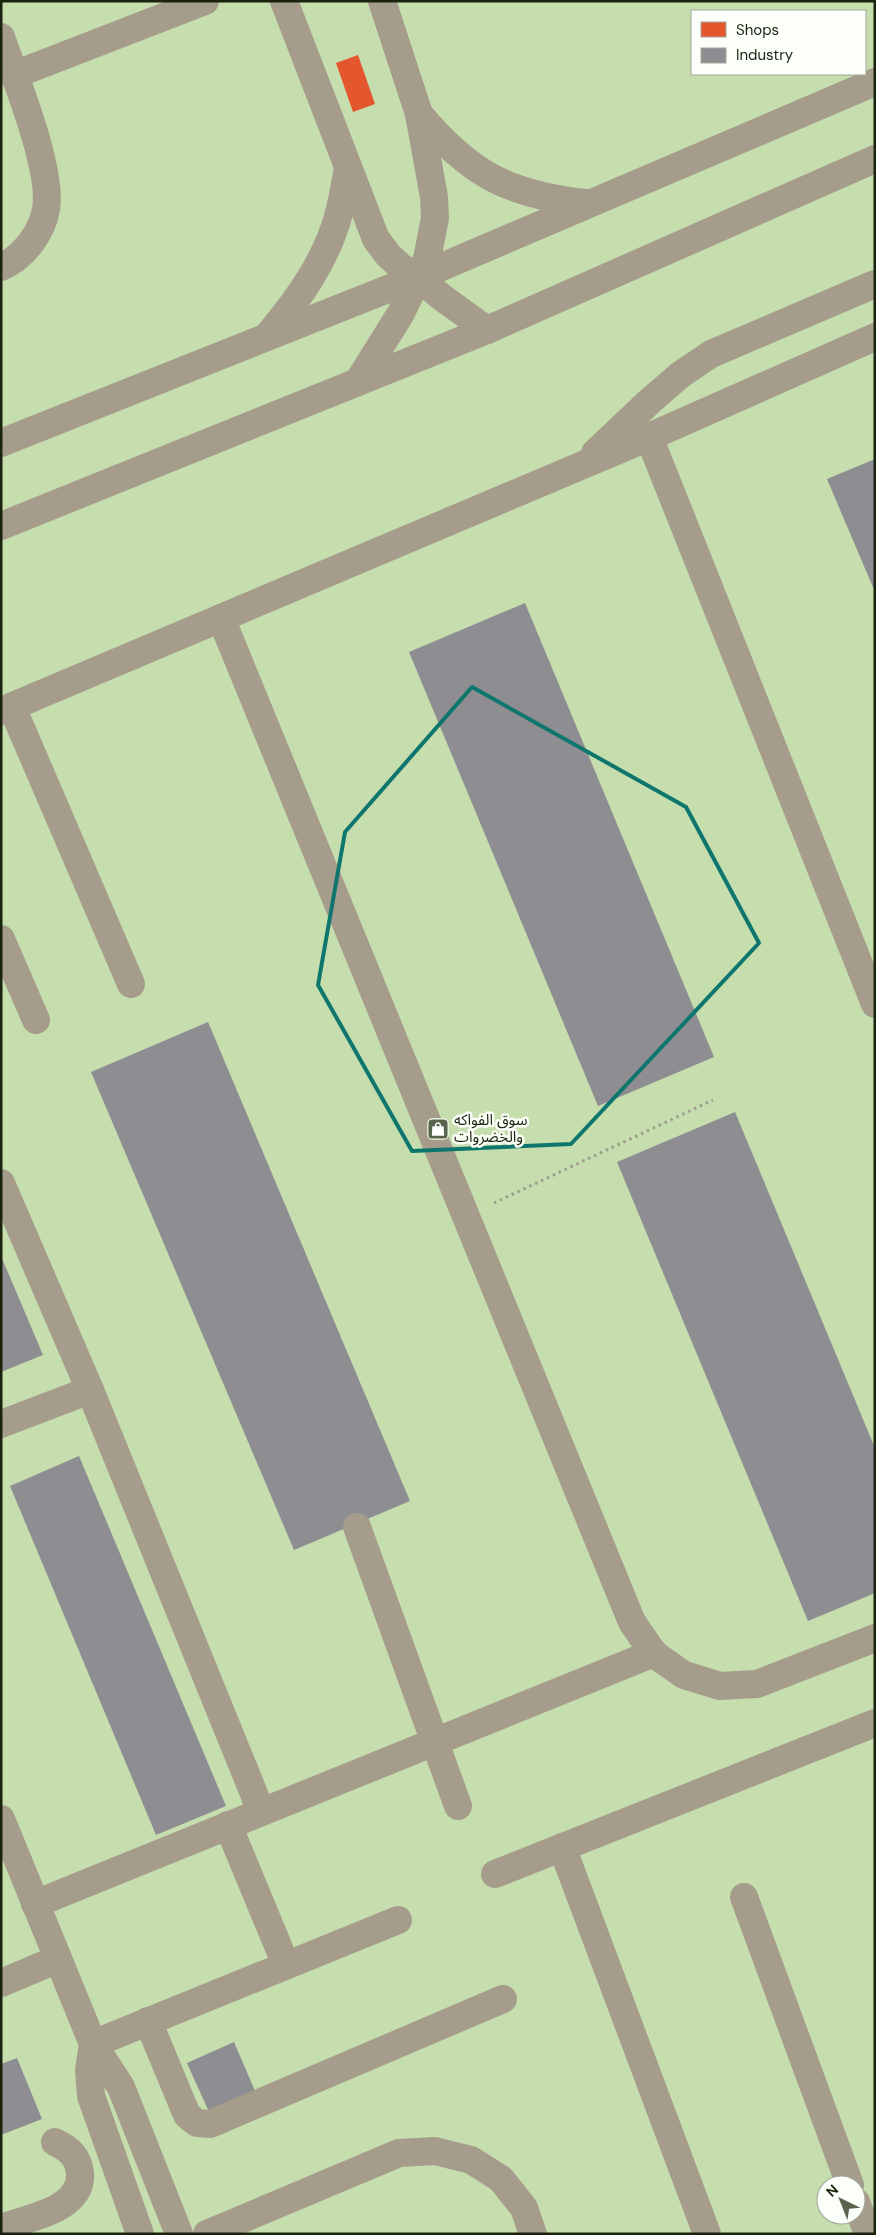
<svg xmlns="http://www.w3.org/2000/svg" width="876" height="2235" font-family="'DM Sans','Noto Sans Arabic',sans-serif">
<style>
.built{fill:#c6ddae;fill-rule:evenodd}
.shops{fill:#e4572e}
.industry{fill:#8d8d92}
.lines{fill:none;stroke-linecap:round;stroke-linejoin:round}
.path{stroke:#9e9d8c;stroke-width:3;stroke-dasharray:2.5 4;stroke-linecap:butt}
.minor{stroke:#a59c8c;stroke-width:28}
.marked{fill:none;stroke:#0f766e;stroke-width:4;stroke-linejoin:round}
.labels{text-anchor:middle;dominant-baseline:central;stroke-width:5;stroke-linejoin:round;paint-order:stroke}
.poi-label{font-size:15px;fill:#1a230e;stroke:#fcfff9;text-anchor:start}
</style>
<rect width="100%" height="100%" fill="#ccdabe"/>
<path class="built" d="M1 1H875V2234H1ZM692 11H865V74H692ZM826 2185H856V2215H826Z"/>
<path class="shops" d="M358 55 375 104 353 112 336 63Z"/>
<g class="industry">
<path d="M875 459V592L827 479Z"/>
<path d="M525 603 714 1057 598 1106 409 652Z"/>
<path d="M208 1022 410 1501 294 1550 91 1072Z"/>
<path d="M735 1112 875 1448V1593L808 1621 617 1162Z"/>
<path d="M1 1256 43 1355 1 1372Z"/>
<path d="M79 1456 226 1806 156 1835 10 1486Z"/>
<path d="M234 2042 255 2091 209 2112 187 2063Z"/>
<path d="M17 2058 42 2119 1 2135V2064Z"/>
</g>
<g class="lines">
<path class="path" d="M494 1203 713 1100"/>
<g class="minor">
<path d="M284 1 376 239 388 255 402 268 418 277 440 296 487 330"/>
<path d="M1 37C15 77 53 170 46 209 42 233 23 258 1 267"/>
<path d="M14 75 205 1"/>
<path d="M419 114C470 174 507 194 585 203"/>
<path d="M270 333C300 297 327 259 339 213 343 198 345 183 348 168"/>
<path d="M358 382 401 313 427 259 435 218 434 197 419 114 382 1"/>
<path d="M649 437 875 1004"/>
<path d="M1 443 418 277 875 82"/>
<path d="M595 453 650 401 680 375 711 354 875 284"/>
<path d="M1 526 487 330 875 159"/>
<path d="M221 618 632 1622 654 1654 684 1675 720 1686 757 1684 875 1638"/>
<path d="M12 707 131 984"/>
<path d="M1 711 649 437 875 337"/>
<path d="M1 939 36 1020"/>
<path d="M1 1183 90 1390 261 1811"/>
<path d="M1 1424 90 1390"/>
<path d="M357 1527 458 1806"/>
<path d="M1 1819 93 2044 121 2087 179 2234"/>
<path d="M228 1825 286 1965"/>
<path d="M562 1847 707 2234"/>
<path d="M495 1874 875 1723"/>
<path d="M744 1897 850 2185"/>
<path d="M35 1904 654 1653"/>
<path d="M1 1983 58 1959"/>
<path d="M148 2021 187 2115 197 2123 210 2124 503 1999"/>
<path d="M93 2044 398 1920"/>
<path d="M93 2044 89 2070 91 2096 140 2234"/>
<path d="M856 2202 868 2234"/>
<path d="M1 2228C28 2218 83 2210 80 2173 78 2156 69 2149 55 2142"/>
<path d="M207 2234 399 2153 435 2151 471 2160 501 2179 524 2208 533 2234"/>
</g>
</g>
<path class="marked" d="M472 687 686 807 759 943 571 1144 412 1151 318 985 345 832Z"/>
<defs>
<g id="shop-square" transform="scale(1.125)"><rect x="-9" y="-9" width="18" height="18" rx="4" fill="#58634c" stroke="#fcfff9"/><path d="M-5-2.5h2.3a2.7 3.5 0 0 1 5.4 0H5L5.5 6h-11ZM-1.5-2.5h3a1.5 2.3 0 0 0-3 0Z" fill="#fff"/></g>
</defs>
<g fill-rule="evenodd">
<use href="#shop-square" x="438" y="1129"/>
</g>
<g class="labels">
<g class="poi-label">
<text x="454" y="1120">سوق الفواكه<tspan x="454" dy="17">والخضروات</tspan></text>
</g>
</g>
<rect width="876" height="2235" fill="none" stroke="#1a230e" stroke-width="5"/>
<rect x="691" y="10" width="175" height="65" fill="#fcfff9" stroke="#a2a79b"/>
<rect x="701" y="22" width="25" height="15" fill="#e4572e" stroke="#a2a79b"/>
<text x="736" y="35" font-size="15" fill="#1a230e">Shops</text>
<rect x="701" y="48" width="25" height="15" fill="#8d8d92" stroke="#a2a79b"/>
<text x="736" y="60" font-size="15" fill="#1a230e">Industry</text>
<g transform="translate(841 2200) rotate(317)"><circle r="24" fill="#fcfff9" stroke="#a2a79b"/>
<path d="M0-4L9 19L0 12L-9 19Z" fill="#58634c"/>
<text y="-8" font-size="14" font-weight="bold" text-anchor="middle" fill="#1a230e">N</text>
</g>
</svg>
